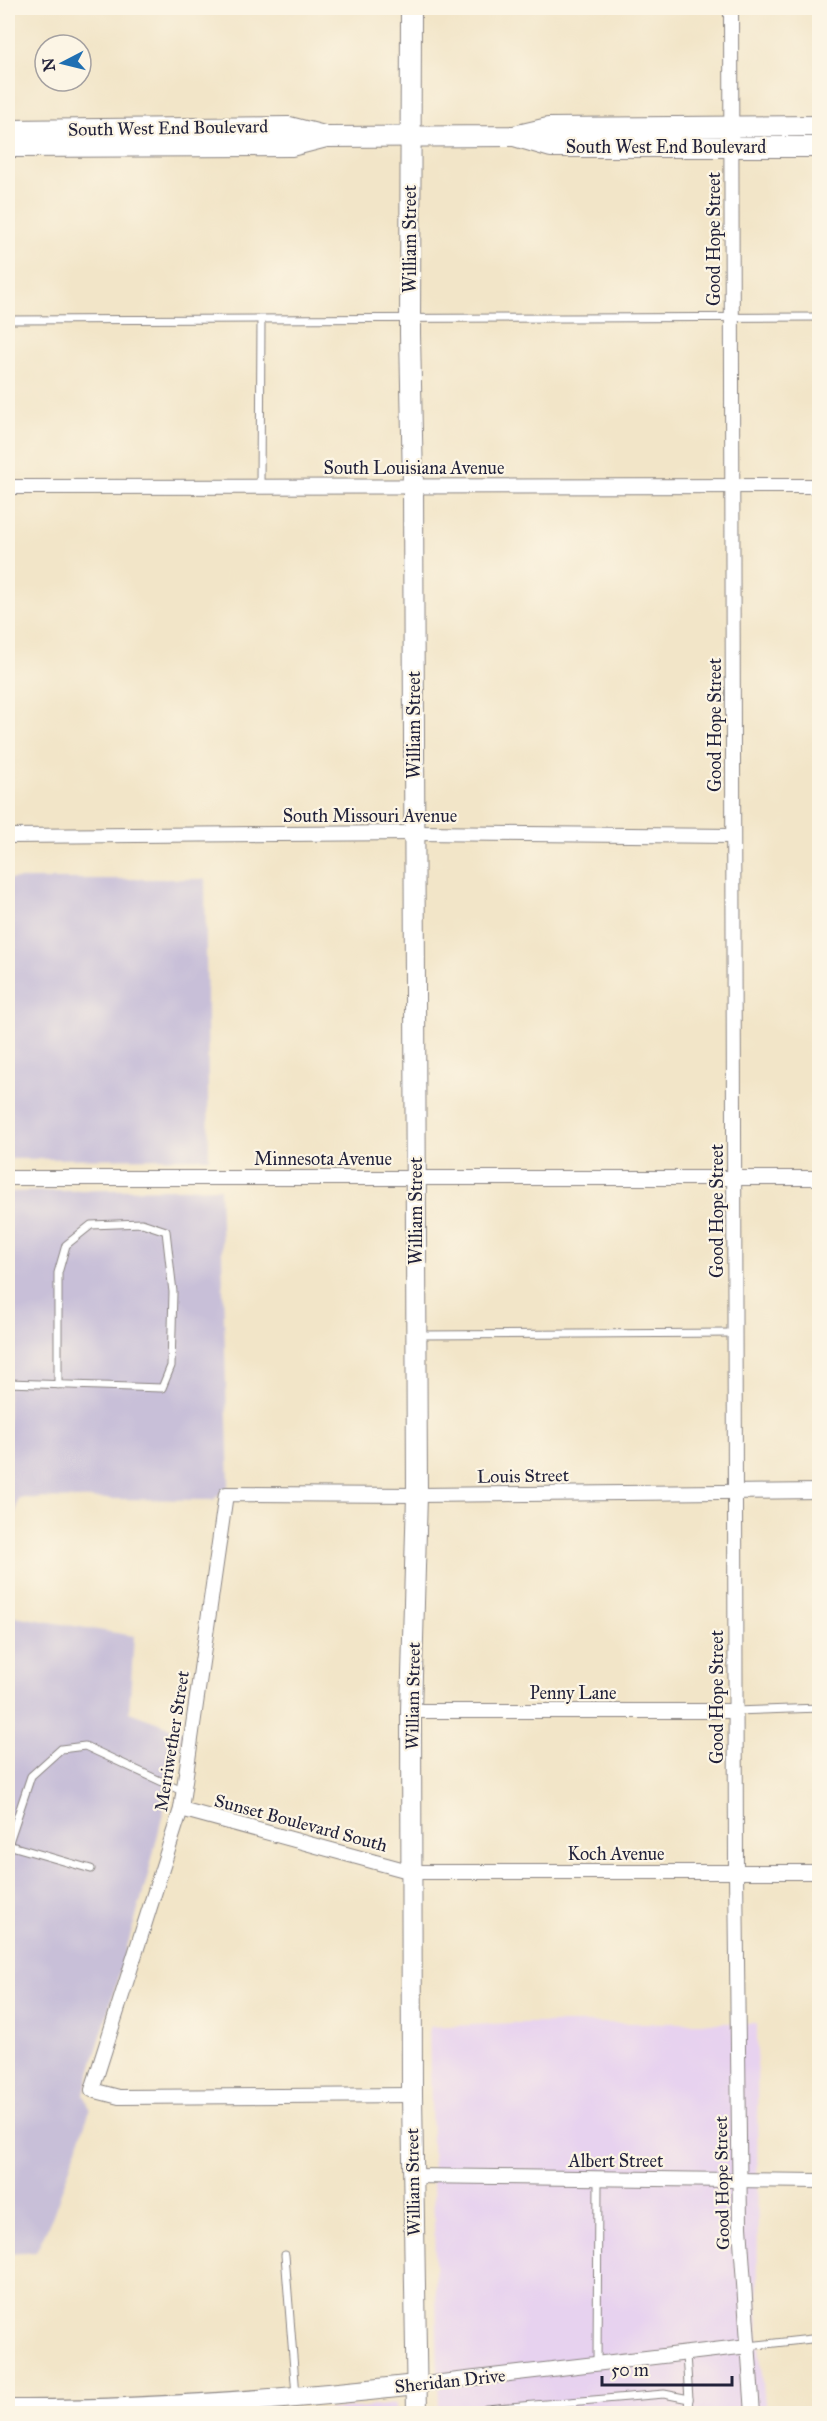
<svg xmlns="http://www.w3.org/2000/svg" width="827" height="2421" font-family="'IM FELL Great Primer',serif">
<style>
.built{fill:#e7d2ef}
.industrial{fill:#c8bfd8}
.lines{fill:none;stroke-linecap:round;stroke-linejoin:round}
.lane-casing{stroke:#8a8482;stroke-width:9}
.street-casing{stroke:#8a8482;stroke-width:16}
.secondary-casing{stroke:#8a8482;stroke-width:22}
.lane{stroke:#fff;stroke-width:7}
.street{stroke:#fff;stroke-width:14}
.secondary{stroke:#fff;stroke-width:20}
.labels{text-anchor:middle;dominant-baseline:central;stroke-width:4.5;stroke-linejoin:round;paint-order:stroke}
.street-label{font-size:18px;fill:#22223b;stroke:#fcf5e5}
</style>
<rect width="100%" height="100%" fill="#fcf5e5"/>
<filter id="ink" filterUnits="userSpaceOnUse"><feTurbulence type="fractalNoise" baseFrequency=".0167" numOctaves="2"/><feDisplacementMap in="SourceGraphic" scale="12" xChannelSelector="R" yChannelSelector="G"/><feConvolveMatrix kernelMatrix="1 2 1 2 8 2 1 2 1" color-interpolation-filters="sRGB"/></filter>
<filter id="wash" filterUnits="userSpaceOnUse"><feTurbulence type="fractalNoise" baseFrequency=".008" numOctaves="4" result="noise"/><feDisplacementMap in="SourceGraphic" scale="24" xChannelSelector="R" yChannelSelector="G"/><feGaussianBlur stdDeviation="1.35" result="paint"/><feColorMatrix in="noise" values="0 0 0 0 0 0 0 0 0 0 0 0 0 0 0 0 0 1.4 0 .05"/><feComposite in="paint" operator="in"/></filter>
<g filter="url(#wash)">
<rect width="100%" height="100%" fill="#f2e5c8"/>
<g class="built">
<path d="M513 2023H757L758 2335 766 2413H439L429 2027Z"/>
<path d="M395 2404V2413H266L357 2408Z"/>
</g>
<g class="industrial">
<path d="M8 879H205L209 1158 8 1159Z"/>
<path d="M220 1188 229 1485 213 1500 18 1498 8 1570V1192Z"/>
<path d="M8 1615 134 1636 129 1712 183 1732 147 1879 84 2093 90 2110 53 2215 36 2252 8 2254Z"/>
</g>
</g>
<g filter="url(#ink)">
<g class="lines">
<g class="lane-casing">
<g id="lane">
<path d="M8 320 820 317"/>
<path d="M260 486 261 320"/>
<path d="M419 1335 734 1333"/>
<path d="M8 1383 162 1388 171 1366 173 1292 166 1231 142 1223 91 1225 66 1245 58 1273V1385"/>
<path d="M735 1711 820 1708"/>
<path d="M91 1869 8 1845 31 1776 61 1749 85 1746 184 1792"/>
<path d="M285 2255 296 2395"/>
<path d="M748 2346 820 2338"/>
<path d="M686 2355 689 2399 687 2414"/>
<path d="M597 2365 598 2180"/>
<path d="M478 2414 486 2409 664 2394 689 2399"/>
</g>
</g>
<g class="street-casing">
<g id="street">
<path d="M731 8 736 1872 740 2226 753 2414"/>
<path d="M8 487 820 486"/>
<path d="M8 836 415 833 733 836"/>
<path d="M8 1178H820"/>
<path d="M411 1711H735"/>
<path d="M181 1809 412 1872H820"/>
<path d="M412 2095 119 2097 92 2090 181 1809 226 1494 417 1495 820 1491"/>
<path d="M413 2176 820 2181"/>
<path d="M416 2385 748 2346"/>
</g>
</g>
<g class="secondary-casing">
<g id="secondary">
<path d="M411 8 410 334 413 485 417 1495 411 1711 412 2095 417 2414"/>
<path d="M8 130 289 127 324 136"/>
<path d="M514 136 551 147H820"/>
<path d="M8 147 291 146 326 137 514 136 548 128 820 126"/>
<path d="M8 2410C144 2411 281 2400 416 2385"/>
</g>
</g>
<use href="#lane" class="lane"/>
<use href="#street" class="street"/>
<use href="#secondary" class="secondary"/>
</g>
</g>
<g class="labels">
<g class="street-label">
<text transform="translate(168 128) rotate(-1)">South West End Boulevard</text>
<text x="666" y="147">South West End Boulevard</text>
<text transform="translate(410 239) rotate(-90)">William Street</text>
<text transform="translate(714 239) rotate(-90)">Good Hope Street</text>
<text x="414" y="468">South Louisiana Avenue</text>
<text transform="translate(414 725) rotate(-90)">William Street</text>
<text transform="translate(715 725) rotate(-90)">Good Hope Street</text>
<text x="370" y="816">South Missouri Avenue</text>
<text x="323" y="1159">Minnesota Avenue</text>
<text transform="translate(416 1211) rotate(-90)">William Street</text>
<text transform="translate(717 1211) rotate(-90)">Good Hope Street</text>
<text transform="translate(523 1476) rotate(-1)">Louis Street</text>
<text x="573" y="1693">Penny Lane</text>
<text transform="translate(413 1696) rotate(-89)">William Street</text>
<text transform="translate(717 1697) rotate(-90)">Good Hope Street</text>
<text transform="translate(172 1741) rotate(-81)">Merriwether Street</text>
<text transform="translate(301 1823) rotate(15)">Sunset Boulevard South</text>
<text x="616" y="1854">Koch Avenue</text>
<text x="616" y="2161">Albert Street</text>
<text transform="translate(413 2182) rotate(-91)">William Street</text>
<text transform="translate(722 2183) rotate(-91)">Good Hope Street</text>
<text transform="translate(450 2381) rotate(-6)">Sheridan Drive</text>
</g>
</g>
<rect width="827" height="2421" fill="none" stroke="#fcf5e5" stroke-width="30"/>
<g transform="translate(63 63) rotate(263)"><circle r="28" fill="#fcf5e5" stroke="#a5a1a1" stroke-width="1.5"/>
<path d="M0-4.5L10 22L0 15L-10 22Z" fill="#1f6fb2"/>
<text y="-9" font-size="16" font-weight="bold" text-anchor="middle" fill="#22223b">N</text>
</g>
<path d="M602 2376v9h130v-9" fill="none" stroke="#22223b" stroke-width="3"/>
<text x="611" y="2376" font-size="18" fill="#22223b" stroke="#fcf5e5" stroke-width="4.5" paint-order="stroke">50 m</text>
</svg>
